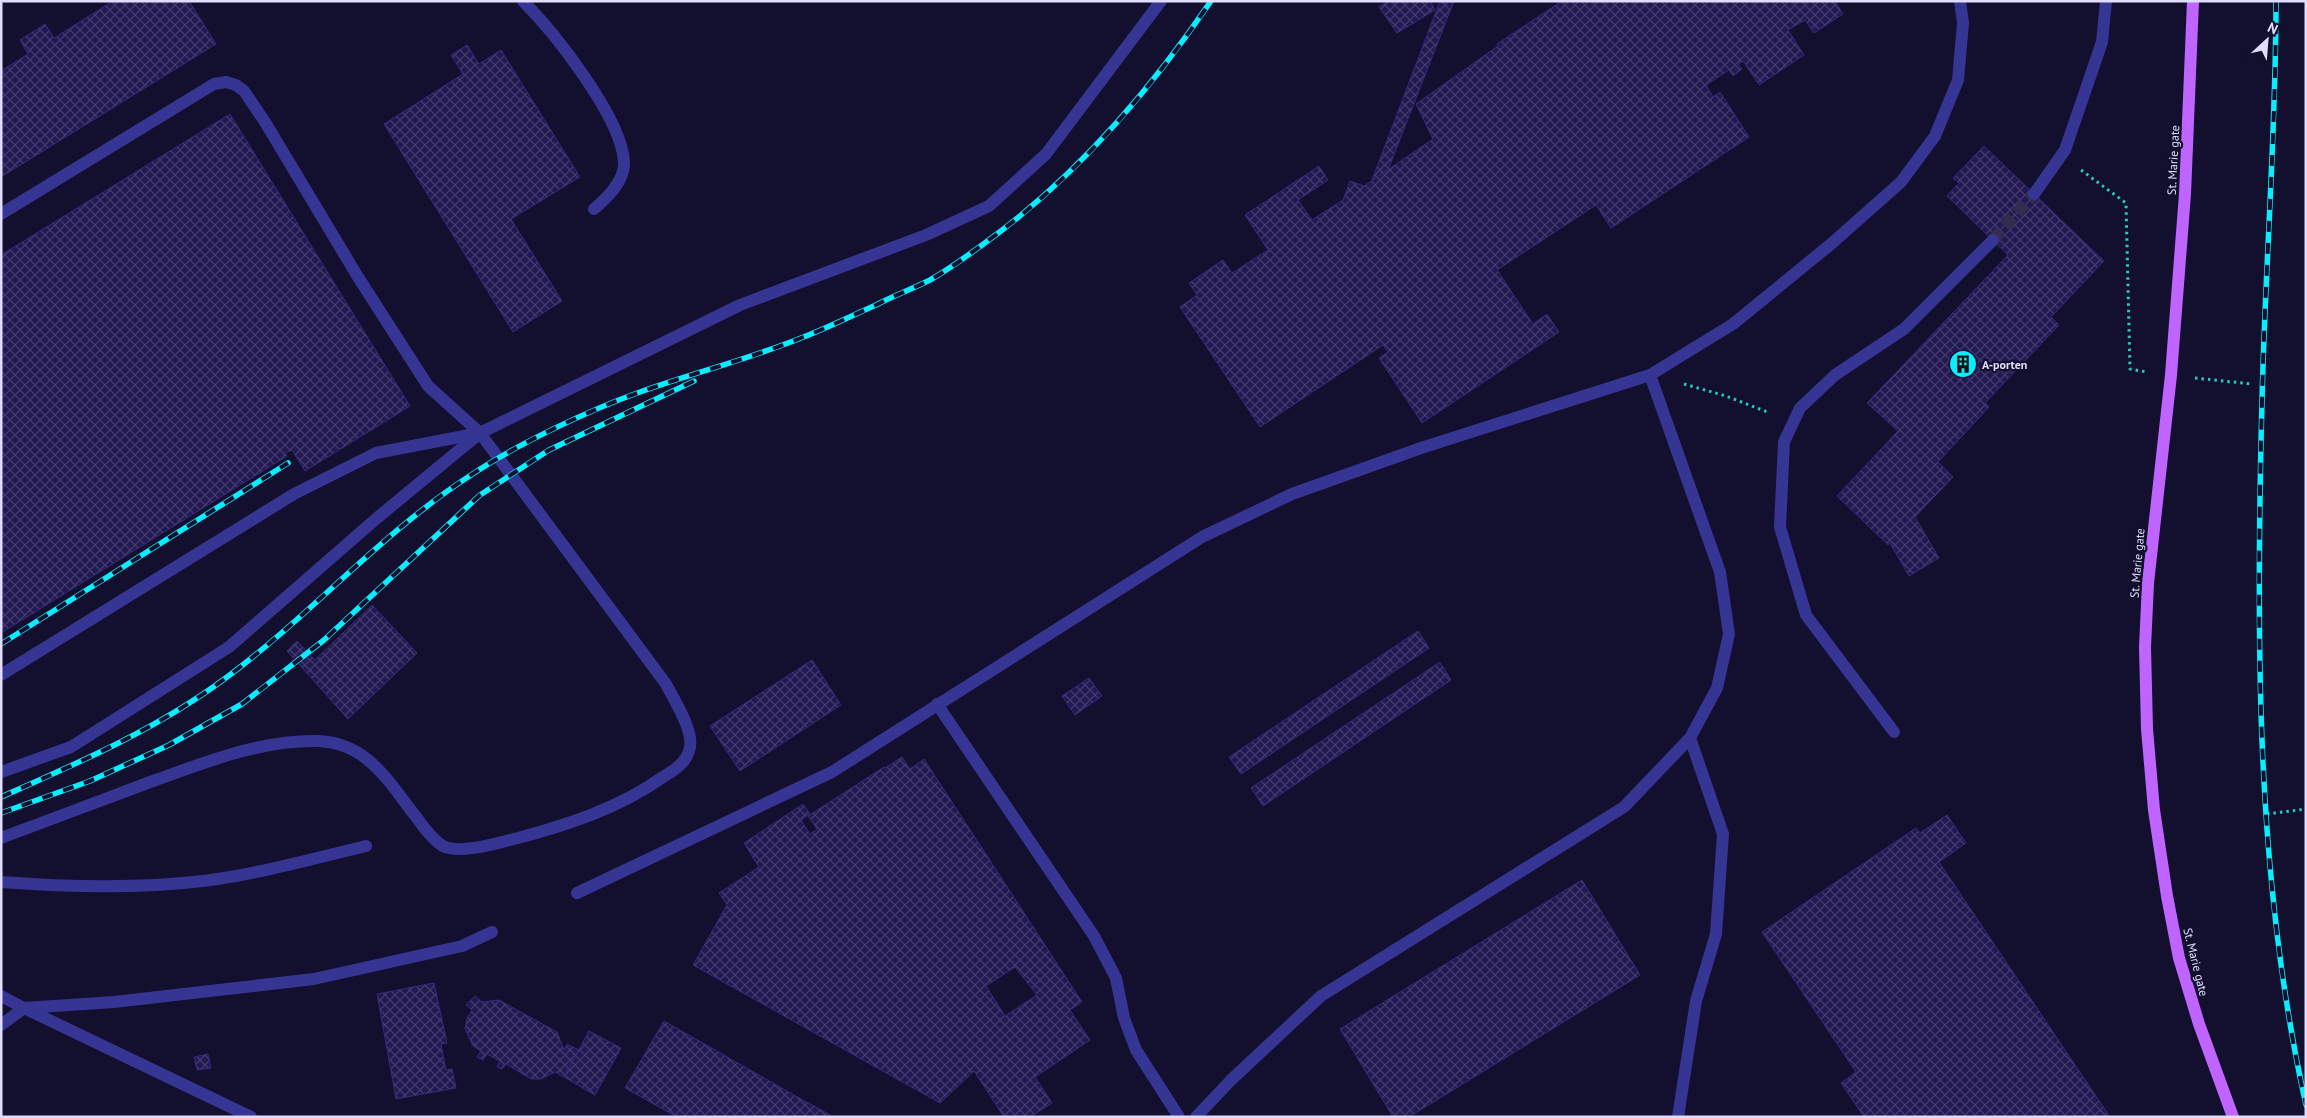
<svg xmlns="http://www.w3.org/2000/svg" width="2307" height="1118" font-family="'PT Sans',sans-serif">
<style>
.building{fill:url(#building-cross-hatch);stroke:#372880;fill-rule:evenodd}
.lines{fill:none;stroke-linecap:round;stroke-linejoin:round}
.street-tunnel{stroke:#322e4e;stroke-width:12;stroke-dasharray:12 6;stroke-linecap:butt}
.path{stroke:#23cdbd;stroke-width:3;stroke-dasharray:2.5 4;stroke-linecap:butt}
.lane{stroke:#363593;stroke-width:12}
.street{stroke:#363593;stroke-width:12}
.primary{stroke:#c064ff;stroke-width:12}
.rail-casing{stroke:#09eeff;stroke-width:5.5}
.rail{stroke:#130f2f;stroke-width:4;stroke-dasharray:11;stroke-linecap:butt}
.labels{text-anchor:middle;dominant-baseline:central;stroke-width:4.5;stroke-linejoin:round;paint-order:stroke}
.street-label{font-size:12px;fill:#e0ddff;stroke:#130f2f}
.poi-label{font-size:12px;font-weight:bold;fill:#e0ddff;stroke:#130f2f;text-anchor:start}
</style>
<defs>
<pattern id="building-cross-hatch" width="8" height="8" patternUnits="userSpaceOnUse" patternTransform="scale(1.25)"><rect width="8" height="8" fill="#231952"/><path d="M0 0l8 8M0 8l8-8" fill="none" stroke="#433a6c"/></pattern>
</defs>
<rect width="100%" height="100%" fill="#130f2f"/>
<g class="building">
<path d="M113 1H189L216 44 1 177V71L28 54 20 40 45 24 54 38Z"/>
<path d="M1388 1H1430L1435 10 1397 33 1379 7Z"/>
<path d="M1440 1H1454L1388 170 1372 180Z"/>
<path d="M1562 1H1835L1843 14 1814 33 1805 20 1788 30 1804 55 1759 85 1743 61 1738 64 1742 69 1733 76 1729 70 1706 85 1713 97 1720 92 1749 137 1611 228 1596 205 1497 270 1533 324 1547 314 1559 332 1422 423 1379 358 1388 352 1383 345 1260 427 1180 307 1197 295 1189 283 1223 260 1232 273 1268 250 1245 215 1319 166 1328 180 1298 200 1312 220 1343 200 1350 181 1364 186 1433 139 1416 104 1498 46 1497 44Z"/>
<path d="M467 45 479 64 501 50 580 177 511 219 562 301 513 332 384 124 463 74 451 55Z"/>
<path d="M230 114 410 406 305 471 292 450 285 453 287 456 1 633V255Z"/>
<path d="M1984 146 2104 261 2051 317 2059 325 1985 403 1989 407 1938 462 1953 477 1915 517 1939 558 1909 576 1890 543 1888 545 1837 496 1898 431 1867 403 2008 255 1947 196 1959 183 1953 178Z"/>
<path d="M372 605 417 653 348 719 287 651 297 641 315 660Z"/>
<path d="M1418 631 1429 648 1241 774 1229 757Z"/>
<path d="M812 660 841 705 740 771 710 726Z"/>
<path d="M1440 662 1451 680 1263 806 1251 788Z"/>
<path d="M1089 678 1102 696 1075 715 1062 696Z"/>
<path d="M902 757 910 769 924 759 1082 1002 1070 1010 1090 1040 1035 1077 1052 1103 1030 1117H1004L974 1071 940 1103 693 965 727 905 719 893 759 867 744 843 803 804 810 814 801 820 810 834 817 829 808 816 884 767 885 768ZM1015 967 1037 995 1005 1016 986 986Z"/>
<path d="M1947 815 1966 843 1939 862 2110 1117H1864L1841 1083 1856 1072 1762 932 1916 828 1920 833Z"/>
<path d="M1582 880 1640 975 1409 1117H1393L1340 1029Z"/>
<path d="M434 983 447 1043 441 1044 446 1070 452 1069 456 1088 396 1099 377 994Z"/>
<path d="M475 996 482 1002 499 1000 557 1032 564 1050 567 1044 579 1050 564 1077 555 1072 541 1079H531L506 1064 502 1069 497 1067 500 1061 487 1054 483 1060 477 1057 481 1051 473 1046 465 1029 467 1018 472 1010 466 1005Z"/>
<path d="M664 1021 801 1099 834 1117H677L625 1088Z"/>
<path d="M589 1031 621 1048 595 1095 564 1077Z"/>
<path d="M208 1054 211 1068 197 1070 194 1057Z"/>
</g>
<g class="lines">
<path class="street-tunnel" d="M1993 240 2034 194"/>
<g class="path">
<path d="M2081 170 2126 203 2130 369 2147 372"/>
<path d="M2195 378 2252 384"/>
<path d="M1684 384 1726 396 1770 413"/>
<path d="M2267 814 2306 809"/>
</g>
<g class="lane">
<path d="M523 1C554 32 622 118 624 162 625 181 607 198 594 209"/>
<path d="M1 214 214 84 226 82 236 85 244 91 265 122 358 277 428 386 480 433 666 684C674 700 696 733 689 751 685 764 674 770 663 777 619 808 570 824 518 838 501 842 460 855 443 846 433 840 424 828 417 818 389 783 368 742 317 741 260 740 206 762 153 781 102 800 52 819 1 838"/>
<path d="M1 675 294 494 376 453 480 433"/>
<path d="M937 704 1094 936 1116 978 1124 1018 1136 1050 1179 1117"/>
<path d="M1 882C68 887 136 889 203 881 258 874 312 859 366 846"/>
<path d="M577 893 832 772 1202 537 1292 494 1421 448 1650 375 1733 324 1831 244 1901 182 1935 136 1958 80 1963 23 1960 1"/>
<path d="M1 996 24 1008 114 1002 314 979 462 946 492 932"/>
<path d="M1 1025 24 1008 251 1117"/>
<path d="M1678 1117 1696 1001 1716 934 1723 834 1690 738"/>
</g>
<g class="street">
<path d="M2034 194 2065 150 2102 42 2106 1"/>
<path d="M1894 732 1806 615 1780 527 1784 442 1800 408 1835 375 1904 329 1993 240"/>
<path d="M1 772 71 747 229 647 377 518 480 433 740 305 926 235 989 206 1046 154 1161 1"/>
<path d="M1196 1117 1231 1080 1321 996 1624 807 1690 738 1717 688 1729 634 1720 572 1650 375"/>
</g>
<path class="primary" d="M2193 1 2185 194 2171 375 2148 583 2145 647 2147 729 2154 810 2167 896 2179 958 2199 1024 2233 1117"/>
<g class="rail-casing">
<g id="rail">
<path d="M2276 1C2276 135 2265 268 2262 401 2256 633 2255 878 2306 1105"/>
<path d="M1 644 288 463"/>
<path d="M1 797C78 763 155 730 223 680 309 617 379 535 468 477 515 445 587 411 640 392 693 373 749 359 801 338 827 328 851 316 876 305 893 296 912 289 930 280 953 267 975 250 997 234 1082 170 1151 89 1211 1"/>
<path d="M1 813 90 781 169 745 242 704 324 640 480 495 549 450 694 381"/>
</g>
</g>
<use href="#rail" class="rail"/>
</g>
<defs>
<g id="building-disc" transform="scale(1.4375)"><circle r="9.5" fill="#09eeff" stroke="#130f2f"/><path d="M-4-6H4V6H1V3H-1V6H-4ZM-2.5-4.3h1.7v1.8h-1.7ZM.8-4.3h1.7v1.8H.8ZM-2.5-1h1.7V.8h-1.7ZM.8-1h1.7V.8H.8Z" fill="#111"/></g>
</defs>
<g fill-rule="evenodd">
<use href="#building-disc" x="1963" y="364"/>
</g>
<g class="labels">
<g class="street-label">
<text transform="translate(2173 160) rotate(-87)">St. Marie gate</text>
<text transform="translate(2137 563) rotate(-85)">St. Marie gate</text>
<text transform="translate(2196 962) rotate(76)">St. Marie gate</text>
</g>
<g class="poi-label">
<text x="1982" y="364">A-porten</text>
</g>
</g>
<rect width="2307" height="1118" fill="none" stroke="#e0ddff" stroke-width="5"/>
<g transform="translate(2267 40) rotate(26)" stroke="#130f2f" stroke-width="4" paint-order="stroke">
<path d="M0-4L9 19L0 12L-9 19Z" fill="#e0ddff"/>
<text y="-8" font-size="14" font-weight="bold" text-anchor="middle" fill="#e0ddff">N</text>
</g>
</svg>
